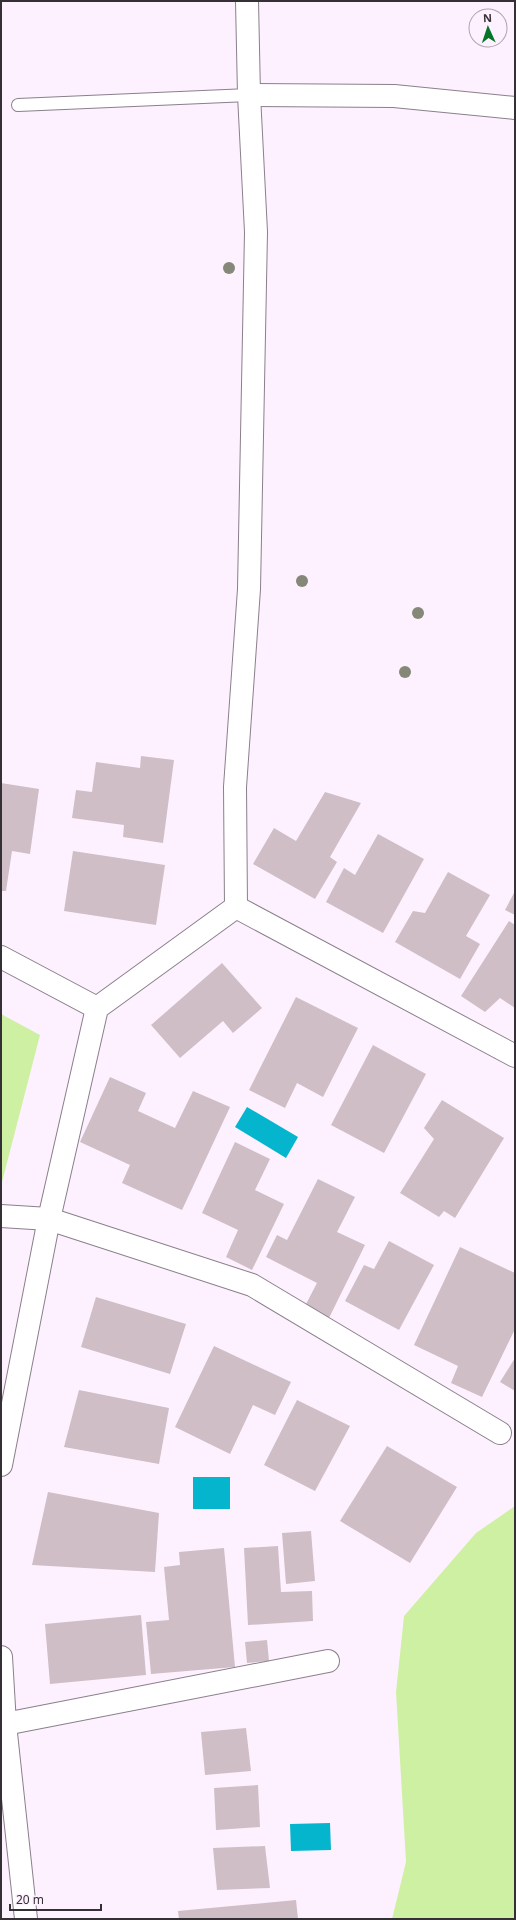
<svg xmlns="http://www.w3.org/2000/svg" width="516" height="1920" font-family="'Noto Sans',sans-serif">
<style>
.green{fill:#cef0a3}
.water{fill:#04b5cd}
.building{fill:#cfbec5}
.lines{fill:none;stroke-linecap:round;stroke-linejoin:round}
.service-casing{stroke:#8a7f8b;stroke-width:14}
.minor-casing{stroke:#8a7f8b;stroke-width:24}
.service{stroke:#fff;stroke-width:12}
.minor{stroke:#fff;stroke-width:22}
.tree{fill:#858779}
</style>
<rect width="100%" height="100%" fill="#fef1ff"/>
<g class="green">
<path d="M1 1014 40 1035 1 1186Z"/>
<path d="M515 1506V1919H392L406 1862 396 1692 404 1616 476 1533Z"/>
</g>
<g class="water">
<path d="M247 1107 298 1137 286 1158 235 1127Z"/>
<rect x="193" y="1477" width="37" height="32"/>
<path d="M330 1823 331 1850 291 1851 290 1824Z"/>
</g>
<g class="building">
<path d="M141 756 174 760 163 843 123 837 124 825 72 818 76 790 92 792 96 762 140 768Z"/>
<path d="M1 783 39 789 30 854 12 851 6 891H1Z"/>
<path d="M325 792 361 803 330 857 337 862 315 899 253 864 274 828 296 841Z"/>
<path d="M378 834 424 859 383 933 326 902 344 868 355 875Z"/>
<path d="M73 851 165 865 156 925 64 911Z"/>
<path d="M448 872 490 895 466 936 480 944 460 979 395 942 413 911 425 913Z"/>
<path d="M515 891V915L505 910Z"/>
<path d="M509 921 515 925V1008L500 998 485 1012 461 996Z"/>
<path d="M222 963 262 1008 233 1033 223 1021 180 1058 151 1025Z"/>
<path d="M296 997 358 1028 323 1097 297 1083 285 1108 249 1090Z"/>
<path d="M373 1045 426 1074 384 1153 331 1125Z"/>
<path d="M110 1077 146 1093 138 1111 175 1128 193 1091 230 1107 182 1210 122 1183 130 1165 80 1142Z"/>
<path d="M442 1100 504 1138 455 1218 444 1211 439 1217 400 1193 434 1139 424 1128Z"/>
<path d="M235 1142 270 1159 255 1190 284 1204 252 1270 226 1257 238 1230 202 1213Z"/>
<path d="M318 1179 355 1197 337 1232 365 1245 329 1318 305 1306 317 1283 266 1257 277 1235 287 1240Z"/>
<path d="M389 1241 434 1265 399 1330 345 1301 364 1265 374 1269Z"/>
<path d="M460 1247 515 1273V1329L482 1397 451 1383 458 1366 414 1345Z"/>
<path d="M96 1297 186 1324 170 1374 81 1347Z"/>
<path d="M214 1346 291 1382 275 1415 253 1405 230 1454 175 1427Z"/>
<path d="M515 1358V1391L500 1382Z"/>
<path d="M79 1390 169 1408 159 1464 64 1447Z"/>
<path d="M297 1400 350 1426 315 1491 264 1465Z"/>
<path d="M387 1446 457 1487 410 1563 340 1521Z"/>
<path d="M48 1492 159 1513 155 1572 32 1565Z"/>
<path d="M311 1531 315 1581 286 1584 282 1533Z"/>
<path d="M278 1546 281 1592 312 1591 313 1621 248 1625 244 1548Z"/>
<path d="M224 1548 235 1667 151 1674 146 1622 169 1620 164 1567 180 1565 179 1552Z"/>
<path d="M141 1615 146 1675 50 1684 45 1624Z"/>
<path d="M267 1640 269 1661 247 1663 245 1642Z"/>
<path d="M246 1728 251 1771 205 1775 201 1732Z"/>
<path d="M258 1785 260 1827 216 1830 214 1788Z"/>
<path d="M265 1846 270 1888 217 1890 213 1848Z"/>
<path d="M296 1900 298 1919H179L178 1911Z"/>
</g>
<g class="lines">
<g class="service-casing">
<path id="service" d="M18 105 249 95"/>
</g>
<g class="minor-casing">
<g id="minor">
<path d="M249 95 394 96 515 108"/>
<path d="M236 907 515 1056"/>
<path d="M1 957 97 1008"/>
<path d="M1 1216 49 1219 252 1285 500 1433"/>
<path d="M1 1465 49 1219 97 1008 236 907 235 787 249 589 256 232 249 95 247 1"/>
<path d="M1 1657 5 1724 26 1919"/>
<path d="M5 1724 328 1661"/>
</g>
</g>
<use href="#service" class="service"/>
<use href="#minor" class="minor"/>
</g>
<g class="tree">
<circle cx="229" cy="268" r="6"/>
<circle cx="302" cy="581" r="6"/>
<circle cx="418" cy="613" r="6"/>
<circle cx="405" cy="672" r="6"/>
</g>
<rect width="516" height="1920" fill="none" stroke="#353035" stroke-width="4"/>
<g transform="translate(488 28) rotate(357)"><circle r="19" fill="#fef1ff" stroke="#aea4ae"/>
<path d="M0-3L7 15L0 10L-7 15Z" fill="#057427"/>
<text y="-6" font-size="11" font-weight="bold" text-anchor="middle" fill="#353035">N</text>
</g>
<path d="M10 1904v6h91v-6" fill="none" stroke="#353035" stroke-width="2"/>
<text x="16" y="1904" font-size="12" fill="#353035" stroke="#fef1ff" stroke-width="3" paint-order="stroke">20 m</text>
</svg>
